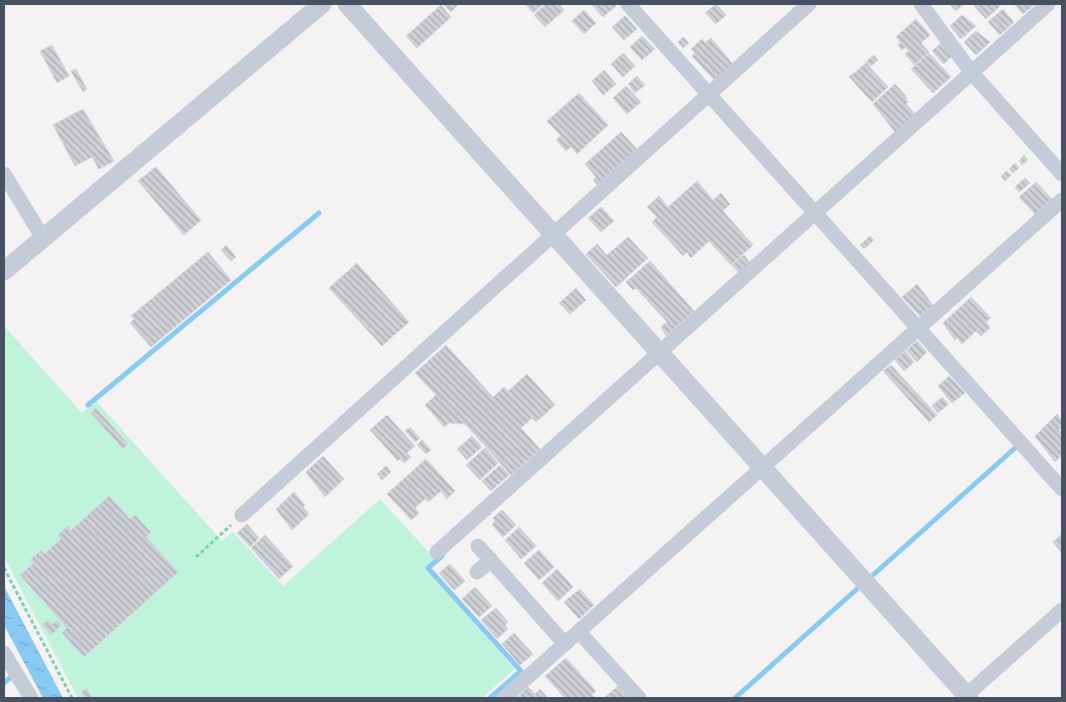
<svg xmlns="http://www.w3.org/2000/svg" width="1066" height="702" font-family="Barlow,sans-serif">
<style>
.grass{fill:#bff3dc}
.water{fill:url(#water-ripples)}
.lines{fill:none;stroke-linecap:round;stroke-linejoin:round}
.stream{stroke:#89caf3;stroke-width:5}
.building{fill:url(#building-back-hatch);stroke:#d5d6dd}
.path{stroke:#74d4b6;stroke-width:3;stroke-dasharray:4 2.5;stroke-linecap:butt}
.minor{stroke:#c5cbd7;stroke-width:15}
.tertiary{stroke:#c5cbd7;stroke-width:19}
</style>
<defs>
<pattern id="water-ripples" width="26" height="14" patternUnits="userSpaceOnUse" patternTransform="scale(1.25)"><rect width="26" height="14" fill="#89caf3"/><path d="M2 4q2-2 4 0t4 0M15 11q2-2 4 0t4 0" fill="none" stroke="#72a6c8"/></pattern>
<pattern id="building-back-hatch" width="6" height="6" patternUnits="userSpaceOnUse" patternTransform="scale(1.25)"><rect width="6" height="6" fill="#ced0d6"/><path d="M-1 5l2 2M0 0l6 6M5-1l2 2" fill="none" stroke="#a9abb1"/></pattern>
</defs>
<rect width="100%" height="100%" fill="#f4f2f2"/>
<path class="grass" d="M4 326 82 413 96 401 222 541 233 532 283 586 380 499 435 559 425 568 515 669 482 698H78L4 557Z"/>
<path class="water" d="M4 586 63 698H43L4 625Z"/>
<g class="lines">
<g class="stream">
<path d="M88 405 319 213"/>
<path d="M442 556 428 568 521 671 490 698"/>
<path d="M873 575 1015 448"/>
<path d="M4 683 12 676 14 680"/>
<path d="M735 698 857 589"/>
</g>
</g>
<g class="building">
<path d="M443 4H459L451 12Z"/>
<path d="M525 4H543L533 13Z"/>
<path d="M546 4H559L564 10 545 27 534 15Z"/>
<path d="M591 4H614L616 6 603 17Z"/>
<path d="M716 4 726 15 716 24 705 13Z"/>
<path d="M949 4H964L956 11Z"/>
<path d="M976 4H997L1000 6 986 19 974 6Z"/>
<path d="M1014 4H1035L1023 14Z"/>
<path d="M441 5 451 17 417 48 406 36Z"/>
<path d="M1003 9 1014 22 1000 35 988 22Z"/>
<path d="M584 10 596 23 584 34 572 21Z"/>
<path d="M962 15 976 26 961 39 950 26Z"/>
<path d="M625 16 637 29 624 40 612 27Z"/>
<path d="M916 19 930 35 921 43 929 52 914 65 905 54 909 51 905 47 902 50 898 45 901 43 896 37Z"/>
<path d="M976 31 990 42 976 55 964 42Z"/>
<path d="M642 36 655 49 642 60 630 47Z"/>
<path d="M683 37 689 43 683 48 678 42Z"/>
<path d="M711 38 733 64 714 80 692 56 695 53 691 49 702 39 705 43Z"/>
<path d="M942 42 952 56 944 64 932 51Z"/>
<path d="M52 45 69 76 57 83 40 51Z"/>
<path d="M623 53 635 66 623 77 611 64Z"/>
<path d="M929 53 951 77 933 93 911 69Z"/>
<path d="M874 55 878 60 871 66 866 62Z"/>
<path d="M866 63 888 87 872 102 849 77Z"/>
<path d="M76 69 87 89 83 92 71 71Z"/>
<path d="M604 70 616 84 603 95 592 81Z"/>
<path d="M637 76 645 85 635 93 628 84Z"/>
<path d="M895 84 905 95 908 102 906 104 915 114 895 132 873 104Z"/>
<path d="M626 86 641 102 627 114 613 98Z"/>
<path d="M579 93 608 125 577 154 571 147 566 151 556 140 561 136 547 121Z"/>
<path d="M83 109 114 161 99 169 92 157 75 166 53 125Z"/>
<path d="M621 132 637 149 597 185 593 180 596 177 585 164Z"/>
<path d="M1024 155 1028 160 1022 165 1019 161Z"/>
<path d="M1015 163 1019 168 1013 173 1009 169Z"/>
<path d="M156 167 201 220 184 235 138 181Z"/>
<path d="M1007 171 1011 175 1005 181 1001 176Z"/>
<path d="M1025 178 1030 183 1019 192 1015 187Z"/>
<path d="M697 181 713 200 721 193 730 204 723 211 753 245 731 265 709 241 691 258 687 252 683 256 652 222 657 217 647 207 659 196 668 207Z"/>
<path d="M1036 182 1052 199 1035 214 1019 197Z"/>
<path d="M601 207 614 221 601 232 588 218Z"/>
<path d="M870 236 874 240 864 249 860 245Z"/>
<path d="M628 237 648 258 616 287 586 254 597 244 607 255Z"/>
<path d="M226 245 236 257 231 261 221 250Z"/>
<path d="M208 252 231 280 151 347 130 323 134 319 131 316Z"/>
<path d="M744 255 750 263 739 273 732 265Z"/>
<path d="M650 261 694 311 666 336 661 327 667 322 636 288 633 290 626 282Z"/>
<path d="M357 263 409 322 382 346 329 288Z"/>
<path d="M917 284 933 305 920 316 902 297Z"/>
<path d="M576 288 586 300 570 314 559 303Z"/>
<path d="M971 297 991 318 986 322 990 328 981 336 976 331 962 344 957 338 955 340 943 323Z"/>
<path d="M917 341 927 352 917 362 906 350Z"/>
<path d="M446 345 493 397 504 387 532 418 521 428 540 449 511 475 465 424 449 423 444 427 425 405 436 395 415 373Z"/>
<path d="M905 351 914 362 904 371 895 360Z"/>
<path d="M891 365 937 415 929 422 883 371Z"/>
<path d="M527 374 555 405 536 422 508 391Z"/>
<path d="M949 376 965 393 952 403 938 386Z"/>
<path d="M942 397 949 404 938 413 932 406Z"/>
<path d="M96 408 128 444 123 449 91 413Z"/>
<path d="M1057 414 1062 420V427L1059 430 1062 433V455L1055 462 1035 436Z"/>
<path d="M387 415 415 446 407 453 411 457 404 463 400 459 398 461 370 430Z"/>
<path d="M410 427 420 438 415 442 405 431Z"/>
<path d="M472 436 482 447 467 460 457 449Z"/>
<path d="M422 440 431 450 426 454 417 445Z"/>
<path d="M485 448 498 463 480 480 466 465Z"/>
<path d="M323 456 344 479 325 497 306 472Z"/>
<path d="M426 459 455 491 447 499 441 491 428 502 425 499 415 508 419 513 411 520 387 494Z"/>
<path d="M500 465 509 475 491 491 482 481Z"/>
<path d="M386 466 391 472 382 480 377 474Z"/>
<path d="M294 492 305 505 303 507 309 514 292 530 276 509Z"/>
<path d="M109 496 130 519 135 515 151 532 146 537 178 572 84 657 62 633 67 628 20 575 34 563 30 560 41 550 44 554 61 539 58 535 68 526 71 530Z"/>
<path d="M502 510 516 525 503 537 492 525 495 521 493 518Z"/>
<path d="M247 524 259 538 250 547 237 533Z"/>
<path d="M519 527 536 546 521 559 505 540Z"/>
<path d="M1062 534V553L1053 542Z"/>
<path d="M265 535 293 566 279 579 251 548Z"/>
<path d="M539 550 554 567 539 580 524 563Z"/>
<path d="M450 564 465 581 454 590 439 573Z"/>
<path d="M557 569 573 587 558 601 542 583Z"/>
<path d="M475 587 492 606 479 617 462 599Z"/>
<path d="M580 589 594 605 579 619 564 602Z"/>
<path d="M496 608 508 622 505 625 508 629 497 639 481 620Z"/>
<path d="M48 620 52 624 57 620 61 625 51 635 42 625Z"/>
<path d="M514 633 533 654 520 665 502 644Z"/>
<path d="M566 658 596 691 592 694 594 698H565L545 676Z"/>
<path d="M618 686 629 698H604Z"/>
<path d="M528 687 535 694 540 689 548 698H517Z"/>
<path d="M87 689 92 698H85L81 692Z"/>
</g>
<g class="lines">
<g class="path">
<path d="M196 557 231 525"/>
<path d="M4 568 72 698"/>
</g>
<g class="minor">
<path d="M628 4 1062 489"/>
<path d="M921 4 972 73 1062 174"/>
<path d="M4 174 43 238"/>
<path d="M242 515 809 4"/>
<path d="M478 546 565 644"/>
<path d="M437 552 1048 4"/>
<path d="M477 572 491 560"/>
<path d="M579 632 639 698"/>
<path d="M4 653 31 698"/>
<path d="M504 698 1062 200"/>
<path d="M963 698 1062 610"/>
</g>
<g class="tertiary">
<path d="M347 4 969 698"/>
<path d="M4 271 322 4"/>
</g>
</g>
<rect width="1066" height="702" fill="none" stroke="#485161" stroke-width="10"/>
</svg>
